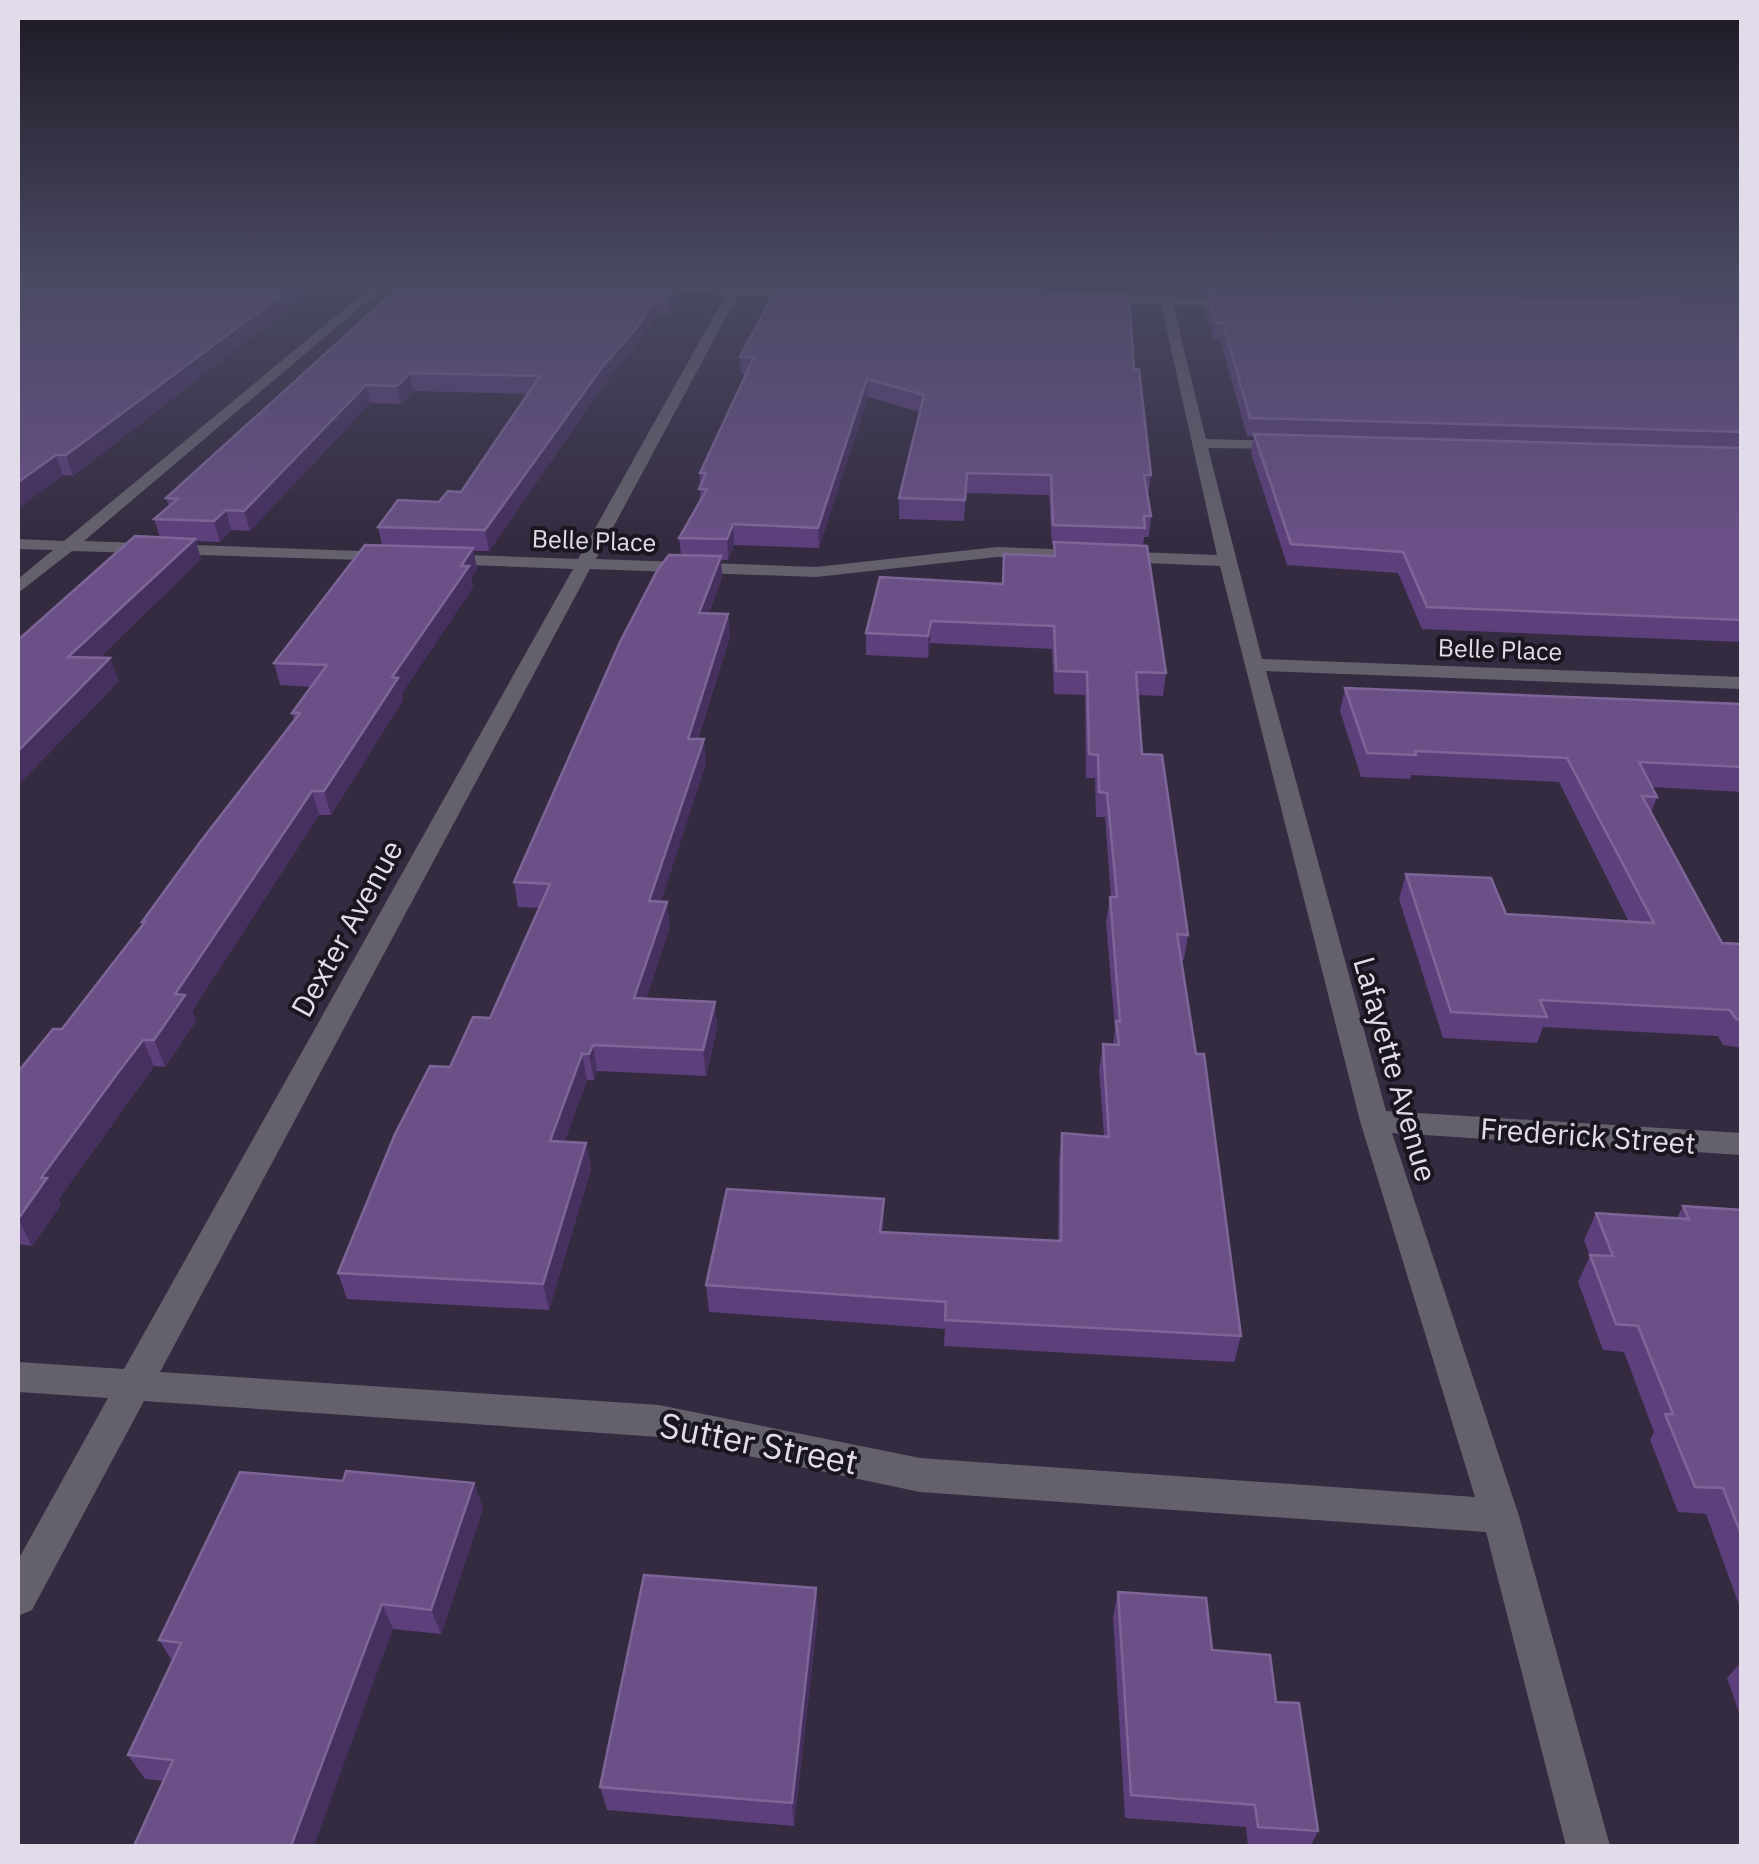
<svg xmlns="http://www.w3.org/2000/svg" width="1759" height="1864" font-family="'IBM Plex Sans',sans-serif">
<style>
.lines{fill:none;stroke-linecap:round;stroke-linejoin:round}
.minor{fill:#65616c;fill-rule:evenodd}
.wall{fill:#5c3f7b}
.shaded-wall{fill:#46305f}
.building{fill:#6a5087;stroke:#7d6697;stroke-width:2.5}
.labels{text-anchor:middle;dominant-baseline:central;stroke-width:8;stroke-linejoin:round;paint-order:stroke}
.far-street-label{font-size:25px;fill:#e2dcea;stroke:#1a161f}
.street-label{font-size:30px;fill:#e2dcea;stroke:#1a161f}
.near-street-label{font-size:35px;fill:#e2dcea;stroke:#1a161f}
</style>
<rect width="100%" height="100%" fill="#342b40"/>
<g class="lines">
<g class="minor">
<path d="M272 278 436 281 442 284 436 287 385 286 84 541 389 552 395 553V561L72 551 18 593V579L53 550 18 549V539L64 541 372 286 276 283Z"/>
<path d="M646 286 806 290 812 293 806 296 738 295 596 559 816 567 997 547 1217 555 1161 304 1096 303 1090 299 1096 295 1241 299 1245 306 1173 305 1206 439 1287 441 1294 445 1287 449 1208 448 1262 659 1742 677V689L1266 671 1386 1111 1742 1133V1155L1392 1133 1519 1516 1610 1846H1566L1486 1532 920 1492 659 1437 144 1401 32 1610 18 1616V1560L108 1398 18 1392V1362L124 1369 573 569 444 564 435 559 444 554 578 559 726 294 642 291ZM997 557 1220 566 1360 1121 1475 1497 920 1458 659 1405 160 1372 590 569 816 577Z"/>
</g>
</g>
<g class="wall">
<path d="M18 278H309L312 291 73 476 63 475 53 482Z"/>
<path d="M409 278H689L686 283H677L678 297 667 315 657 314 635 348 605 383 489 551H473L477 569 471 577 473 587 402 693 403 700 331 815H319L192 1011 196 1021 165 1067 154 1066 129 1101 58 1200 61 1205 32 1246 18 1244V1072L62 1029 143 926 142 922 294 720 292 713 311 687 280 685 274 663 382 545 378 527 461 492 528 394 413 391 401 404 370 403 250 531 231 530 220 542 196 541 201 559 99 658 119 681 18 785V640L160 537 154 519 169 507 166 498Z"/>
<path d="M788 278H1042L1041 291 906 288 1134 369 1151 475 1148 494 1151 516 1149 537H1144L1143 546 1166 673 1163 696 1138 695 1142 754 1188 935 1184 960H1181L1241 1336 1234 1362 944 1346 945 1329 709 1312 706 1285 884 1199 883 1232 1058 1241 1059 1159 1062 1133 1104 1136 1099 1070 1103 1044 1113 1045 1115 1029 1106 922 1110 897H1111L1105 817H1096L1095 778H1086L1085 695 1054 694 1052 649 930 643 928 658 866 655V633L1003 584 1053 556 1054 545H1052L1049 495 966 493 964 521 899 519V498L920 412 868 397 819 548 734 545 728 560H721L722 577 709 613 728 614 730 636 698 739 706 763 661 901 670 927 646 999 715 1002 717 1028 706 1076 597 1071 594 1080H587L564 1142 586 1143 591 1169 549 1310 347 1299 338 1273 450 1067 490 1018 539 908 518 907 514 882 681 555 679 538 700 501V473L746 375 741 374 740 357 788 284Z"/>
<path d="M1197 278H1742V642L1422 629 1398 573 1287 565 1251 453 1254 437 1247 436 1220 339H1214L1205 310 1207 295H1201Z"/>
<path d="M1345 688 1742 704V792L1652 787 1657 797 1651 813 1722 943 1742 944V1048L1723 1045 1718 1036 1543 1027 1537 1043 1443 1038 1399 899 1406 874 1506 914 1629 922 1559 782 1411 775 1410 779 1361 777 1340 711Z"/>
<path d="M1683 1206 1742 1210V1613L1706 1514 1678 1512 1650 1440 1654 1432 1624 1352 1603 1350 1578 1282 1590 1256 1584 1240 1596 1213 1677 1218Z"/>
<path d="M343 1481 474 1483 483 1509 441 1634 393 1629 163 1781 145 1779 128 1755 172 1661 159 1640Z"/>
<path d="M816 1588 818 1613 794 1826 607 1810 600 1787Z"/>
<path d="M1118 1592 1212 1650 1276 1702 1318 1831 1311 1846H1248L1246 1827 1125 1818 1113 1617Z"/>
<path d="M1742 1661V1721L1727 1678Z"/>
</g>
<g class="shaded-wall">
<path d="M304 278H309L312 291 73 476 66 455Z"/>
<path d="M676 281 678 297 667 315 666 298Z"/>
<path d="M656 298 657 314 635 348 605 383 489 551 485 530 603 366Z"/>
<path d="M410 373 413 391 401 404 397 386Z"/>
<path d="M867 379 868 397 819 548 818 528Z"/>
<path d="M366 385 370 403 250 531 244 511Z"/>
<path d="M56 455 63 475 18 509V482Z"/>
<path d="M226 510 231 530 220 542 214 521Z"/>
<path d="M733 524 734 545 728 560 727 539Z"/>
<path d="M195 539 201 559 77 679 68 657Z"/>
<path d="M473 548 477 569 471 577 473 587 402 693 403 700 331 815 324 791 392 677Z"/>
<path d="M721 556 722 577 701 635 699 613Z"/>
<path d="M728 614 730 636 690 762 688 739Z"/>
<path d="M931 621 930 643 928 658V636Z"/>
<path d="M110 658 119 681 18 785V751Z"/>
<path d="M704 739 706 763 653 926 649 901Z"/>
<path d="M312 791 319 815 192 1011 196 1021 165 1067 154 1040 175 994Z"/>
<path d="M667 902 670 927 638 1024 634 998Z"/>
<path d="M715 1002 717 1028 706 1076 703 1050Z"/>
<path d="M143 1040 154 1066 58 1200 61 1205 32 1246 18 1219 41 1178Z"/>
<path d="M593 1045 597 1071 594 1080 589 1054Z"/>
<path d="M582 1054 587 1080 555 1168 550 1141Z"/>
<path d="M586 1143 591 1169 549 1310 543 1284Z"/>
<path d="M884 1199 883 1226 880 1258V1232Z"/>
<path d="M474 1483 483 1509 441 1634 431 1610Z"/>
<path d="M816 1588 818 1613 794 1826 792 1803Z"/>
<path d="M382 1604 393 1629 314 1846H291Z"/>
</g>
<g class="building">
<path d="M18 278H304L66 455H56L18 482Z"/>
<path d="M409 278H541L676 281 666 298H656L634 331 603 366 485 530 378 527 398 500 439 502 448 491 461 492 540 376 410 373 397 386 366 385 244 511 226 510 214 521 154 519 178 499 166 498Z"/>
<path d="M1203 278H1742V291L1203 279Z"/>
<path d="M779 284 1129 295 1134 369H1139L1151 475H1144L1151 516H1144L1145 528 1053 525 1051 475 967 473 965 500 899 498 924 395 867 379 818 528 733 524 727 539 679 538 707 489H699L706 473H700L754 357H740Z"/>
<path d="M1208 294 1742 306V432L1250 418 1223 323H1216Z"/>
<path d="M1254 434 1742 448V620L1427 607 1403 552 1291 544Z"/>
<path d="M135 536 195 539 68 657 110 658 18 751V640Z"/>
<path d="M1054 542 1147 546 1166 673 1136 672 1142 754 1162 755 1188 935 1177 934 1196 1054H1204L1241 1336 945 1320 946 1302 706 1285 727 1189 884 1199 880 1232 1061 1241 1062 1133 1109 1137 1103 1044 1119 1045 1116 1021H1120L1110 897H1117L1107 793 1099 792 1098 755 1089 754 1087 672 1056 671 1054 626 931 621 928 636 866 633 880 577 1003 584 1004 554 1055 556Z"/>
<path d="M365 545 473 548 461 566H469L392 677 398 678 324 791H312L175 994 185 995 154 1040H143L117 1074 41 1178H47L18 1219V1072L53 1029H62L145 922H142L201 841 300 713H292L327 665 274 663Z"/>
<path d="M669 555 721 556 699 613 728 614 688 739H704L649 901 667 902 634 998 715 1002 703 1050 593 1045 589 1054H582L550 1141 586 1143 543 1284 338 1273 395 1134 430 1066 450 1067 473 1017 490 1018 550 884 514 882 620 642 657 571Z"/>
<path d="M1345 688 1742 704V767L1639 762 1657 797 1642 796 1722 943 1742 944V1020L1736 1019 1730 1010 1540 1000 1547 1017 1451 1012 1406 874 1491 878 1506 914 1654 923 1567 758 1415 751 1416 755 1367 753Z"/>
<path d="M1683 1206 1742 1210V1537L1723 1488 1695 1487 1665 1414H1673L1638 1326 1616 1324 1590 1255 1613 1256 1596 1213 1689 1219Z"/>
<path d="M346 1471 474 1483 431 1610 382 1604 291 1846H134L173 1760 128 1755 181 1643 159 1640 240 1472 343 1481Z"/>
<path d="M644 1575 816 1588 792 1803 600 1787Z"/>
<path d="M1118 1592 1206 1598 1212 1650 1270 1655 1276 1702 1299 1703 1318 1831 1258 1827 1255 1805 1131 1795Z"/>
</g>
<linearGradient id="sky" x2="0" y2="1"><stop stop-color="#1d1823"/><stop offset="0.52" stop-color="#4a4a64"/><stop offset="1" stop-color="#4a4a64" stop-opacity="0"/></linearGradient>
<rect width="1759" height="539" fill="url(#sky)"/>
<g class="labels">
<g class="far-street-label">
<text transform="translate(594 540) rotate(2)">Belle Place</text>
<text transform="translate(1500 649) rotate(2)">Belle Place</text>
</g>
<g class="street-label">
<text transform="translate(346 928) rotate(-61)">Dexter Avenue</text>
<text transform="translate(1396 1069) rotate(74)">Lafayette Avenue</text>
<text transform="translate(1588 1135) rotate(4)">Frederick Street</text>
</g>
<g class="near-street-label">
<text transform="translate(759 1443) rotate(11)">Sutter Street</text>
</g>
</g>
<rect width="1759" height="1864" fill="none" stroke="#e2dcea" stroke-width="40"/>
</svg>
